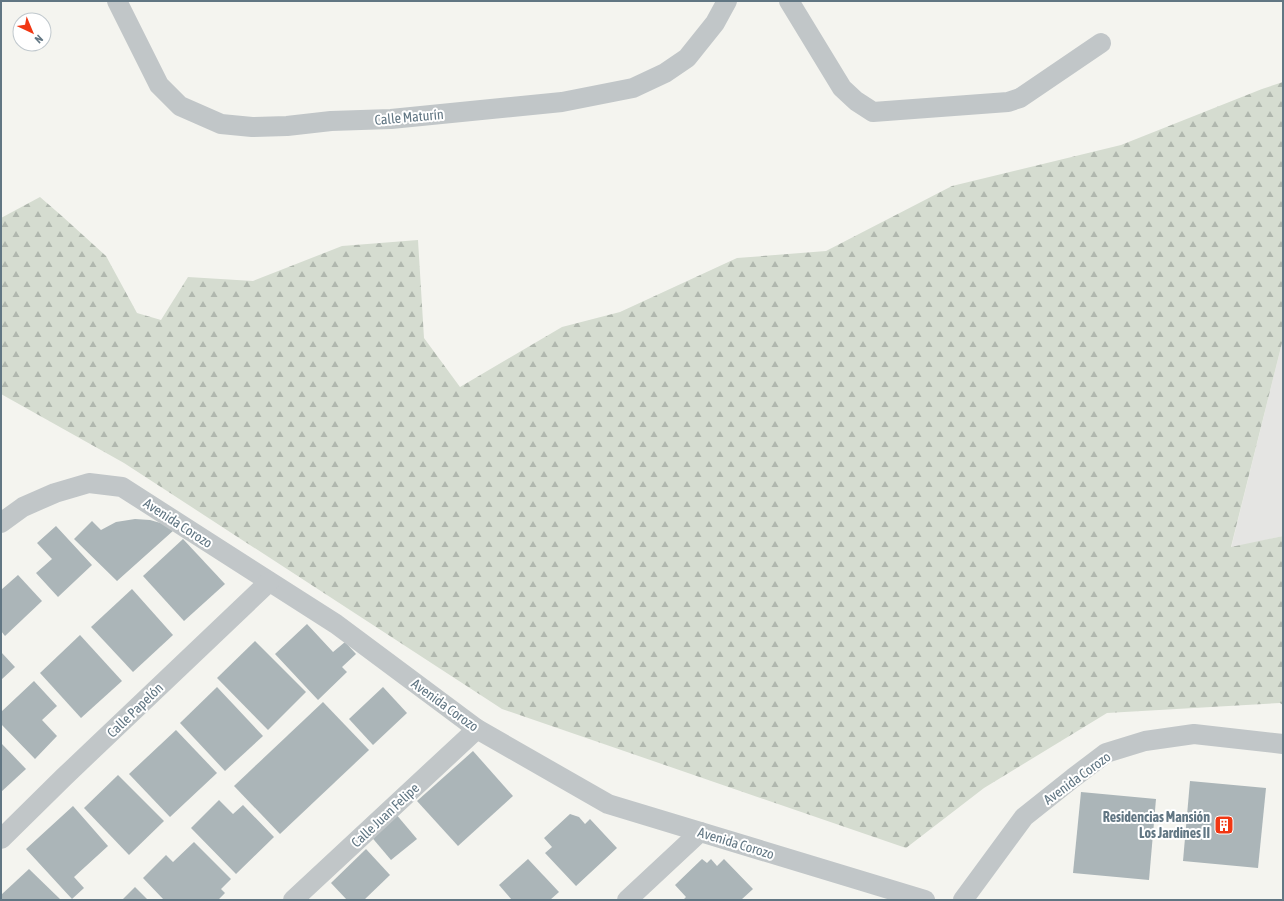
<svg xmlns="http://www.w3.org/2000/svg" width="1284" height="901" font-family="'Asap Condensed',sans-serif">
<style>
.built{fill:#e5e5e3}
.forest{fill:url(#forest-firs)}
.building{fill:#abb5b8}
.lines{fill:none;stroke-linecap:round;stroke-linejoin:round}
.street{stroke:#c1c6c8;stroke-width:20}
.labels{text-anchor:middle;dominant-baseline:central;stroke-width:4;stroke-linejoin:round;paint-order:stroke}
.street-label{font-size:14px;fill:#617683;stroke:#fff}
.poi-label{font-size:14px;font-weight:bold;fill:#617683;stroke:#fff;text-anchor:end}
</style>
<defs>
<pattern id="forest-firs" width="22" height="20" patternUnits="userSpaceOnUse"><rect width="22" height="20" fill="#d5dcd0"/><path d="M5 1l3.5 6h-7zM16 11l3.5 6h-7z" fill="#b0b7ae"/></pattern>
</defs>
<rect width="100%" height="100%" fill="#f4f4ef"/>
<path class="built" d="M1283 339V536L1231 548Z"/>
<path class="forest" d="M1283 82V339L1231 547 1283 536V705L1280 703 1107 713 984 788 906 848 502 709 124 463 1 394V218L40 197 63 217 106 256 137 313 161 320 188 277 253 281 342 246 418 240 424 338 460 387 562 327 620 312 737 258 826 251 952 186 1121 145 1262 89Z"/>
<g class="building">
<path d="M135 519 150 520 164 524 174 530 117 581 74 539 92 521 101 530 116 522Z"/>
<path d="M56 526 92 565 58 597 36 573 52 559 37 543Z"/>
<path d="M183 539 225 584 184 621 143 576Z"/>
<path d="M18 575 42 601 5 636 1 631V590Z"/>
<path d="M132 589 173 635 133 672 91 627Z"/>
<path d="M307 624 333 652 345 642 356 654 342 667 347 672 318 700 275 654Z"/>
<path d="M80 635 122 681 81 718 40 673Z"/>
<path d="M255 641 306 692 268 730 217 678Z"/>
<path d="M1 652 15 667 1 680Z"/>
<path d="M34 681 57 706 42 720 57 736 35 759 1 724V712Z"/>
<path d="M217 687 263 736 225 771 180 723Z"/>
<path d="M383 687 407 713 373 745 349 719Z"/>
<path d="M323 702 369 750 280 834 234 786Z"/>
<path d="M176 730 217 773 170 817 129 774Z"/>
<path d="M1 743 26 769 1 792Z"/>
<path d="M473 751 513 796 458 846 417 801Z"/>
<path d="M118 775 164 821 129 855 84 808Z"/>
<path d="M1190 781 1266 788 1258 868 1183 861Z"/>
<path d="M1081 792 1156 799 1149 880 1073 873Z"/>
<path d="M219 800 233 814 243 805 274 837 236 874 191 828Z"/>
<path d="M73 806 108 846 74 877 84 888 72 899 26 849Z"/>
<path d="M395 813 417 839 391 860 369 834Z"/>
<path d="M570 814 579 817 585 824 590 819 617 848 576 886 545 853 552 847 544 838Z"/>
<path d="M194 842 231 879 221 889 225 893 218 900H164L143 878 166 855 173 862Z"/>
<path d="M366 849 390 875 364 900H347L331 883Z"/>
<path d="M528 859 559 892 550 900H512L499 885Z"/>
<path d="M702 859 707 863 711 859 717 866 724 859 753 889 741 900H683L686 897 675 885Z"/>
<path d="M29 869 61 900H1V895Z"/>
<path d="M135 887 148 900H122Z"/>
</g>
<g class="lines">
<g class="street">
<path d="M117 1 159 85 180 106 221 124 252 127 287 126 331 121 391 119 562 102 633 88 665 73 687 58 715 23 727 1"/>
<path d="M789 1 842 88 856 101 873 112 1008 102 1020 98 1101 43"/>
<path d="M1 523 23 507 55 493 89 483 122 487 336 624 477 729 608 804 925 900"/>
<path d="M1 839 64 777 269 582"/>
<path d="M293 900 477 729"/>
<path d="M627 900 700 832"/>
<path d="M963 900 1024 817 1073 778 1106 753 1145 741 1194 734 1283 744"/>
</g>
</g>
<defs>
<g id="building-square" transform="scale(1)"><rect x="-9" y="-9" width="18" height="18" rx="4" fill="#f13713" stroke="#fff"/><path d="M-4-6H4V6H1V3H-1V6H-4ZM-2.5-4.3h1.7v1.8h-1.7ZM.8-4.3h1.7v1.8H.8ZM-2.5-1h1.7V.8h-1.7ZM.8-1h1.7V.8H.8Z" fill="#fff"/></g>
</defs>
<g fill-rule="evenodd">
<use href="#building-square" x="1224" y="825"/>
</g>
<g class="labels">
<g class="street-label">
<text transform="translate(409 117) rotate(-5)">Calle Maturín</text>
<text transform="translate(178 523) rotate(33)">Avenida Corozo</text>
<text transform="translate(445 705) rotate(36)">Avenida Corozo</text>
<text transform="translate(135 710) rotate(-44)">Calle Papelón</text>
<text transform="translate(1077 778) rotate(-36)">Avenida Corozo</text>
<text transform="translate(385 815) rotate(-43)">Calle Juan Felipe</text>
<text transform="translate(736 843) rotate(17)">Avenida Corozo</text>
</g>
<g class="poi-label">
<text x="1210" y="817">Residencias Mansión<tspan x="1210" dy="16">Los Jardines II</tspan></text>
</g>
</g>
<rect width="1284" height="901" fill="none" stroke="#617683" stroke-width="4"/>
<g transform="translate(32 32) rotate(136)"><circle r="19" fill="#ffffff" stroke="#c0c8cd"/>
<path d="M0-3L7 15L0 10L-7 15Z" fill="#f13713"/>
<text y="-6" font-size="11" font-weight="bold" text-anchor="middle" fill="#617683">N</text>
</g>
</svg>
